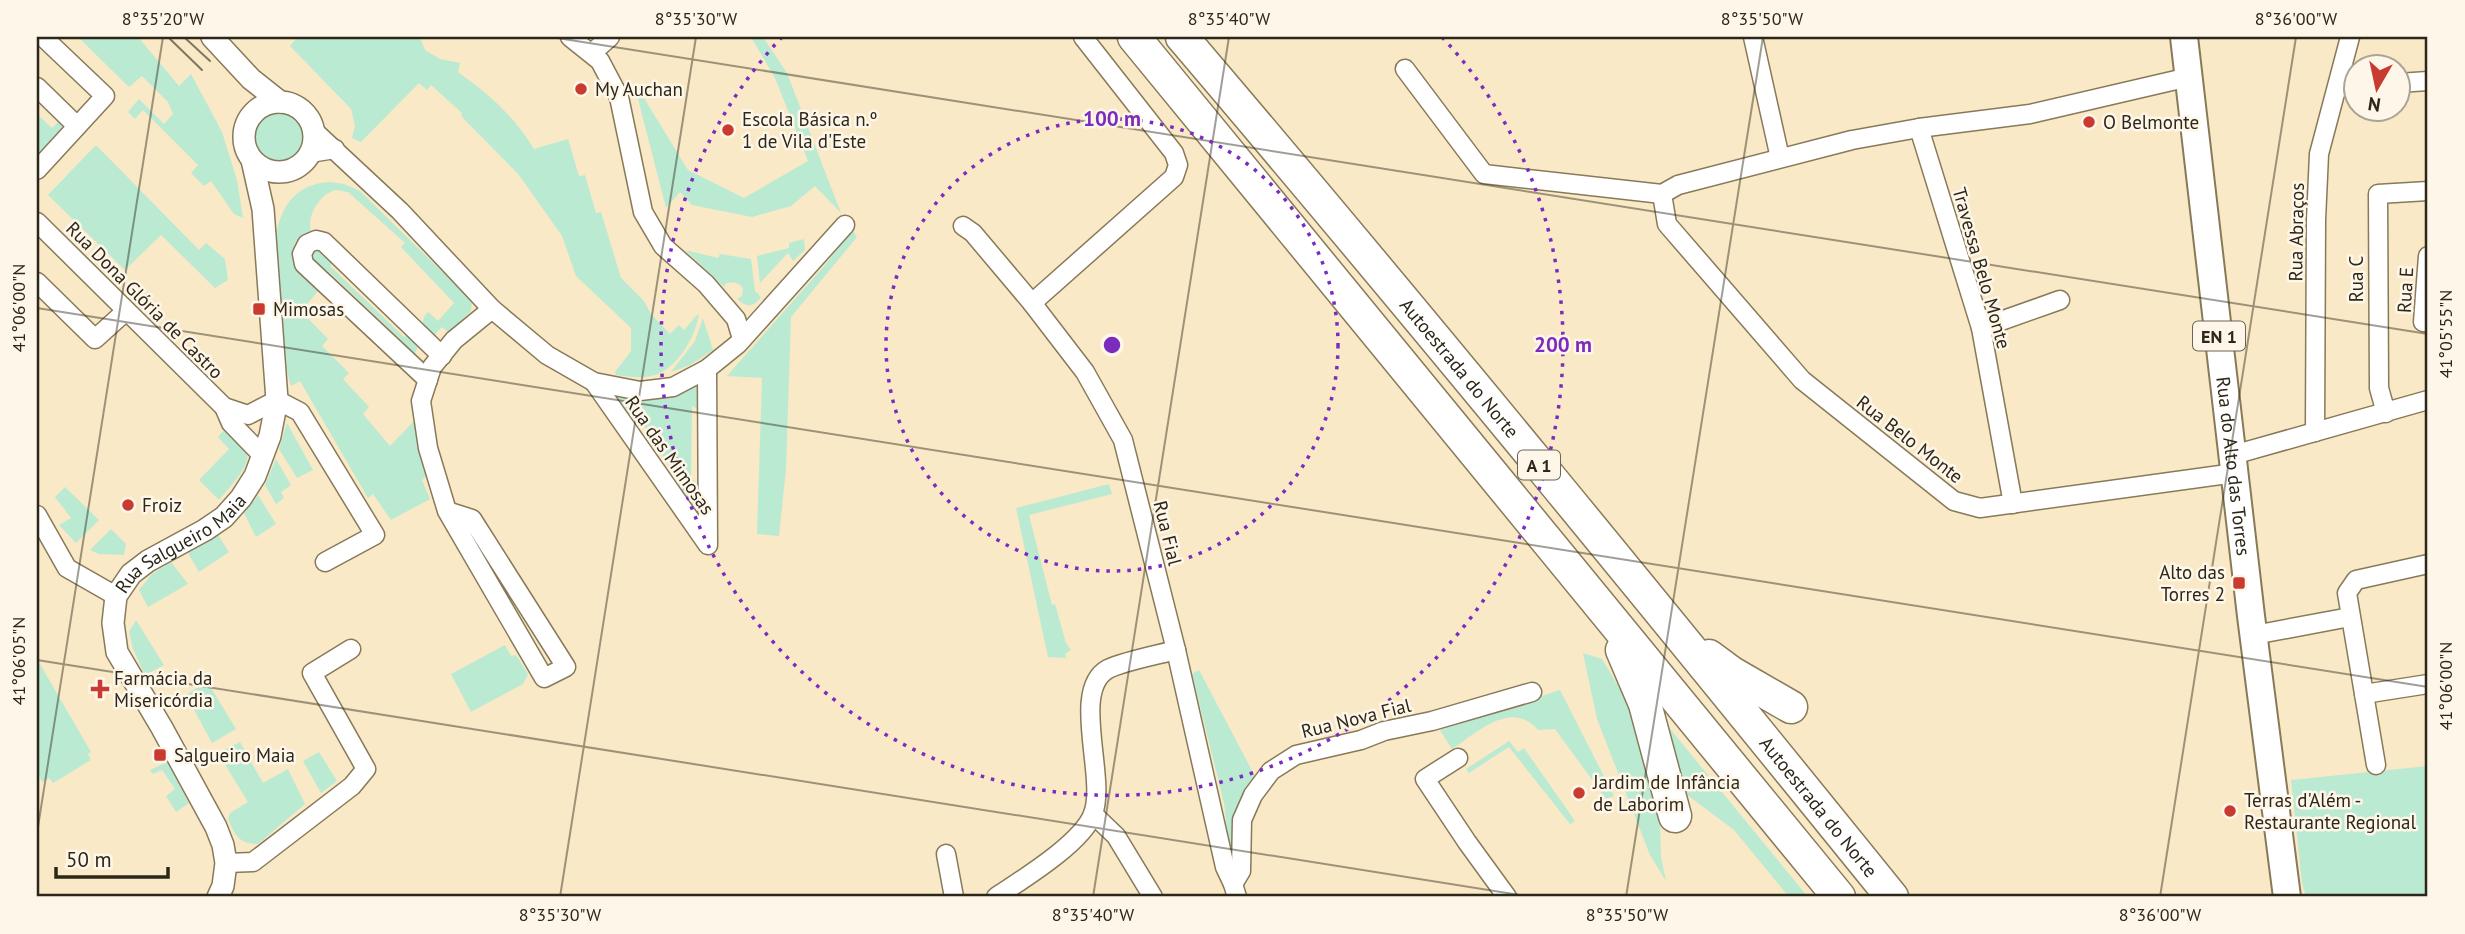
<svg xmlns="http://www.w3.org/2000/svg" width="2465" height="934" font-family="'PT Sans',sans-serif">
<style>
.green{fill:#bbead3}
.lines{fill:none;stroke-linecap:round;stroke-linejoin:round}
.minor-casing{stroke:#887959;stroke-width:21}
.tertiary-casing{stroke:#887959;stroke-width:24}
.primary-casing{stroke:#887959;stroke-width:30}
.motorway-casing{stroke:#887959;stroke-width:35}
.minor{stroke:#fff;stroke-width:18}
.tertiary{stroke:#fff;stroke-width:21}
.primary{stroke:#fff;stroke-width:26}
.motorway{stroke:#fff;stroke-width:32}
.tram{stroke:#807660;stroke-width:2}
.ticks{fill:none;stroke:#2d2719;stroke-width:2;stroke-opacity:0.45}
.ring{fill:none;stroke:#7b2cbf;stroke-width:3.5;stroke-dasharray:3.5 7}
.poi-dot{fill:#c93b30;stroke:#fef7e9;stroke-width:2.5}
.labels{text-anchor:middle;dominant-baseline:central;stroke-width:5;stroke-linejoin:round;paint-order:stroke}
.shield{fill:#fef7e9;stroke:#6c6557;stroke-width:2}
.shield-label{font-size:18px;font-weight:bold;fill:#2d2719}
.poi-label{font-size:19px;fill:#2d2719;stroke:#fef7e9;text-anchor:start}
.street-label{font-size:19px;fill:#2d2719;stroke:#fef7e9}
.centre{fill:#7b2cbf;stroke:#fef7e9;stroke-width:3.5}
.ring-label{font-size:21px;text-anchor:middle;font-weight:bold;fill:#7b2cbf;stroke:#fef7e9;stroke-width:5;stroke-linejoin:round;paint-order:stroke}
.neatline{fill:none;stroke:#2d2719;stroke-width:2.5}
.ticks-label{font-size:18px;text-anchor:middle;fill:#2d2719}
</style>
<rect width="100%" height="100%" fill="#f9e9c6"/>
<g class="green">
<path d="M78 37H138L179 86 191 74 222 132 237 180 243 218 234 214 211 181 204 186 191 173 198 165 143 110 135 119 128 112 139 99 164 124 173 114 168 102 142 76 129 87Z"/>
<path d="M294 37H420L425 50 440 59 460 63 458 72C491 96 512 114 534 149L568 139 579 176 585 175 596 213 601 212 621 278 644 301 651 314 670 334 679 325 684 330 699 313C696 336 678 368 655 375 643 379 628 377 616 375L615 372 631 351V328L576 276 562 236 519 175 461 116 462 113 431 85 427 90 419 83 361 142 352 138 355 126 351 109 290 46 295 40Z"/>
<path d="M751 37H763L787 73 841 213 815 186 791 206 752 217 692 205 680 192 666 208 638 99 640 98H644L688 170 744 198 808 161 775 78Z"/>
<circle cx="279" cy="137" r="29"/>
<path d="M37 114 52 128 60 120 63 130 37 158Z"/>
<path d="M96 145 199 250 206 243 225 259 228 280 215 288 161 235 125 270 48 195Z"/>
<path d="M330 182 344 184 360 191 472 301 471 311 449 333 442 327 436 333V337L422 325 424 317 428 312 438 321 454 303 401 247 405 243 348 192C346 192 338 190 336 190 320 193 306 217 311 231 297 235 286 252 295 266 301 275 311 283 319 290L301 311 328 339 322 346 349 373 343 379 369 407 363 414 390 446 416 419 429 473 422 480 430 499 391 520 373 494 368 498 300 381 291 386 287 372 276 237C281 204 297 184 330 182Z"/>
<path d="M852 229 857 237 791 317 786 469 779 536 757 534 762 378 727 376 825 265Z"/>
<path d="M804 239 805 250 793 261 788 253 760 283 757 256 789 248V243Z"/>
<path d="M318 246 335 259 330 266 404 337 407 335 418 346 415 354 412 355 399 343 400 339 327 270 323 273 308 260V250Z"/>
<path d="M685 250 718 258 720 254 751 259 755 291 761 297C753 308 746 307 737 299L742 296 743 288C738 282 733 282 726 283L724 287Z"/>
<path d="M703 318 713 350 690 365 671 372 695 341Z"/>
<path d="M701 383V411L692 406 691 477 699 486 696 506 687 507 676 491 679 482 642 422 633 420 615 397 649 400 664 398Z"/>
<path d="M287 423 313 470 297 478 279 449Z"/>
<path d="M225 429C231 436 244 445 247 454 251 466 227 490 219 500L199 480 229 449 218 437Z"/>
<path d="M276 459 291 485 281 492 284 498 276 504 265 485Z"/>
<path d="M1109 484 1112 494 1029 515 1052 605 1055 604 1066 643 1071 650 1065 654 1066 658 1048 657 1016 508Z"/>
<path d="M65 487 99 520 76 543 59 525 71 518 55 497Z"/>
<path d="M258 495 276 524 256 537 244 513Z"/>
<path d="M111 529 126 544 124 555 99 554 90 550Z"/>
<path d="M218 535 229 552 199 572 188 553Z"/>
<path d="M171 562 188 584 148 607 139 590 152 574Z"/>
<path d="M136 620 164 665 145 675 133 649 129 632Z"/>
<path d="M505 645 511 656 516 655 528 674 523 684 471 712 451 674Z"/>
<path d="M1583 653 1602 659 1634 712 1650 768 1660 821 1661 857 1666 881 1650 855 1597 719Z"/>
<path d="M37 659 91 752 88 754 91 760 53 783 49 778 42 782 37 772Z"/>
<path d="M1199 670 1257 780 1234 867 1231 863 1224 803 1192 674Z"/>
<path d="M207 681 236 729 212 743 186 695Z"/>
<path d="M1560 690 1614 796 1606 799 1555 729 1538 730C1511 699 1478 732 1452 749L1440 730Z"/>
<path d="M1662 719 1808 897H1789L1734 830 1686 794 1679 778Z"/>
<path d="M1509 741 1518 752 1524 748 1575 821 1570 824 1509 747 1469 773 1466 769Z"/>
<path d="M240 742 263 783 288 769 305 804 258 844C239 844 235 835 228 819L230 813 248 802 218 753Z"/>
<path d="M319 752 337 781 321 793 303 761Z"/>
<path d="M167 762 189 803 176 812 166 796 175 789 162 770 153 774 150 770Z"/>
<path d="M2428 766V897H2306L2302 883 2291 780Z"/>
</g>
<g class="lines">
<g class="minor-casing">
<g id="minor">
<path d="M570 37 600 61 619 97 643 212 663 246 706 284 736 319 742 339"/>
<path d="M1753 37 1780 158"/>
<path d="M592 53 610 37"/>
<path d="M1405 69 1484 174 1662 194 1678 185 1852 140 1919 128 2030 114 2189 77"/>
<path d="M2398 83 2428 81"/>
<path d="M37 87 77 126"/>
<path d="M2337 88 2356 86"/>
<path d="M1919 128 1981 328 2013 504"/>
<path d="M313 130 400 211 492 309 547 355 594 382 640 391 673 387 707 369 738 344 845 225"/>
<path d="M310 153 335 149"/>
<path d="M37 170 105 96 43 37"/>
<path d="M1662 194 1667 224 1802 380 1954 501 1980 508 2235 473"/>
<path d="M37 222 224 407 231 423 263 456"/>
<path d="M963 226 973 233 1032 303 1085 372 1123 440 1176 650 1225 867 1233 884 1237 897"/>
<path d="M2428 256 2423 322H2428"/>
<path d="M37 282 95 339 126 311"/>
<path d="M1032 303 1174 177 1178 165 1174 153 1083 37"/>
<path d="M1981 328 2060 300"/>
<path d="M428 380 304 264 302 254 307 244 316 240 324 242 442 356"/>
<path d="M594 382 708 545 707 369"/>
<path d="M224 407 248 415 277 400 300 412 375 535 325 562"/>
<path d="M2386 413 2379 388 2378 194 2428 191"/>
<path d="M2315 432 2316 220 2319 154 2350 37"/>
<path d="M2233 455 2428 400"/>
<path d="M447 511 472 519 566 667 544 678 447 511 428 448 421 401 432 367 454 340 492 309"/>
<path d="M37 515 67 568 116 596"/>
<path d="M2254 635 2350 617"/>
<path d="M2364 694 2428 684"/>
<path d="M1458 758 1425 779 1467 842 1507 897"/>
<path d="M2376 765 2347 593 2356 580 2428 564"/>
<path d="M1093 814 1116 836 1153 897"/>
<path d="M946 854 954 897"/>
<path d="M226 863 253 862 352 786 366 769 312 673 351 649"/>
<path d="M1233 884 1241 871 1242 820 1253 795 1271 771 1296 755 1361 740 1384 731 1432 721 1532 692"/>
<path d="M996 897C1023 879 1082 843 1093 814 1107 777 1070 690 1108 669 1125 661 1157 655 1176 650"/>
</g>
</g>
<g class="tertiary-casing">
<g id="tertiary">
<path d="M212 37 251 79 280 102"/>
<circle cx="279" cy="137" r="35"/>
<path id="s1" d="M218 897 223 886 226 863 223 845 216 827 162 728 117 652 113 623 116 596 131 574 148 561 205 530 224 517 241 498 255 476 270 436 277 400 263 209 252 160"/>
</g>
</g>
<g class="primary-casing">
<g id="primary">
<path id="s2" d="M2184 37 2251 616 2287 897"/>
</g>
</g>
<g class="motorway-casing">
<g id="motorway">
<path d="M1134 37 1839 897"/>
<path id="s3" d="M1182 37C1423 320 1658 608 1892 897"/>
<path d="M1622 650 1645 704 1675 816"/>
<path d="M1709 656 1732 673 1791 707"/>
</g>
</g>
<use href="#minor" class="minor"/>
<use href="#tertiary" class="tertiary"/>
<use href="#primary" class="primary"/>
<use href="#motorway" class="motorway"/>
<g class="tram">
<path d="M168 37 202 70"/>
<path d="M184 37 210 61"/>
</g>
</g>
<path class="ticks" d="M551 37 2428 334M37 308 2428 687M37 660 1533 897M37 833 163 37M560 897 696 37M1093 897 1229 37M1626 897 1763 37M2160 897 2296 37"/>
<g class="ring">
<circle cx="1112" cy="345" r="226"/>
<path d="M1442 37A451 451 0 1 1 782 37"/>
</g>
<g class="poi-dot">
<circle cx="581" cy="89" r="7"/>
<circle cx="2089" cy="122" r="7"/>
<circle cx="728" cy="130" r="7"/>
<rect x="252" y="302" width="14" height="14" rx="3.5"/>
<circle cx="128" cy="505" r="7"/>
<rect x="2232" y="576" width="14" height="14" rx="3.5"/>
<path d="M96.5 678.5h7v7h7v7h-7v7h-7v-7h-7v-7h7z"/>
<rect x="153" y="748" width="14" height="14" rx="3.5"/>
<circle cx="1579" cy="793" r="7"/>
<circle cx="2230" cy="811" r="7"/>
</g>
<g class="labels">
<g class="shield">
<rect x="2193" y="321.5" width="52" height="29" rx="5"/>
<rect x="1518" y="450.5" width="42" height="29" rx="5"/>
</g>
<g class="shield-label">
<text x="2219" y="336">EN 1</text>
<text x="1539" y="465">A 1</text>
</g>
<g class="poi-label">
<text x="595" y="89">My Auchan</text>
<text x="742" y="119">Escola Básica n.º<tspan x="742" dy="22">1 de Vila d'Este</tspan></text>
<text x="2103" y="122">O Belmonte</text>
<text x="273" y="309">Mimosas</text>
<text x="142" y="505">Froiz</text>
<text x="2225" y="572" text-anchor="end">Alto das<tspan x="2225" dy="22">Torres 2</tspan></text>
<text x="114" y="678">Farmácia da<tspan x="114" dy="22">Misericórdia</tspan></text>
<text x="174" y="755">Salgueiro Maia</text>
<text x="1593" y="782">Jardim de Infância<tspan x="1593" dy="22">de Laborim</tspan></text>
<text x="2244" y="800">Terras d'Além -<tspan x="2244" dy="22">Restaurante Regional</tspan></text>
</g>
<g class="street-label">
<text transform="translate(2296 232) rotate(-89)">Rua Abraços</text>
<text transform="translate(1982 268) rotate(74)">Travessa Belo Monte</text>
<text transform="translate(2356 279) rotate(-90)">Rua C</text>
<text transform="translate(2405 290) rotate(-87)">Rua E</text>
<text transform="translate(145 300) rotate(45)">Rua Dona Glória de Castro</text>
<text stroke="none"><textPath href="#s3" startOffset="432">Autoestrada do Norte</textPath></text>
<text transform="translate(1910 439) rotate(38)">Rua Belo Monte</text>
<text transform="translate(670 455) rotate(55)">Rua das Mimosas</text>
<text stroke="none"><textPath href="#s2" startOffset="432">Rua do Alto das Torres</textPath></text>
<text transform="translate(1168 533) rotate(76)">Rua Fial</text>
<text stroke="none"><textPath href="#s1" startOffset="415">Rua Salgueiro Maia</textPath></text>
<text transform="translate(1356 718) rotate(-14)">Rua Nova Fial</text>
<text stroke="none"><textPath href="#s3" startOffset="999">Autoestrada do Norte</textPath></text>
</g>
</g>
<circle cx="1112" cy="345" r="10" class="centre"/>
<g class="ring-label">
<text x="1112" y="126">100 m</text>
<text x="1563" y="352">200 m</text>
</g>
<rect width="2465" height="934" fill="none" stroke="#fef7e9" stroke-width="77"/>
<g transform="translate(2377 88) rotate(189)"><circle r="33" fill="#fef7e9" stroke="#aaa496" stroke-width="2"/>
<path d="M0-5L12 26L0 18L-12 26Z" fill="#c93b30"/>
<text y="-10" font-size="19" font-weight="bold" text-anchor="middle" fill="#2d2719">N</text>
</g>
<path d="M56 867v10h112v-10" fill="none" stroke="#2d2719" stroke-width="3.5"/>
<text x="66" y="867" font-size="21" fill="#2d2719" stroke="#fef7e9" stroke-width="5" paint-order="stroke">50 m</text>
<rect x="38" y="38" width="2388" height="857" class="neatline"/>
<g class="ticks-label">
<text x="163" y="25">8°35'20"W</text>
<text x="696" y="25">8°35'30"W</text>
<text x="1229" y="25">8°35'40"W</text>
<text x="1762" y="25">8°35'50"W</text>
<text x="2296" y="25">8°36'00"W</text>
<text transform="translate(19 308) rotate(-90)" y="6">41°06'00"N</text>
<text transform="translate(2446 334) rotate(-90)" y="6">41°05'55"N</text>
<text transform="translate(19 661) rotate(-90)" y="6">41°06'05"N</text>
<text transform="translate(2446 686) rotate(-90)" y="6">41°06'00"N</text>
<text x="560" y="921">8°35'30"W</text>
<text x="1093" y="921">8°35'40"W</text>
<text x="1627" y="921">8°35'50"W</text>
<text x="2160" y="921">8°36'00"W</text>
</g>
</svg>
